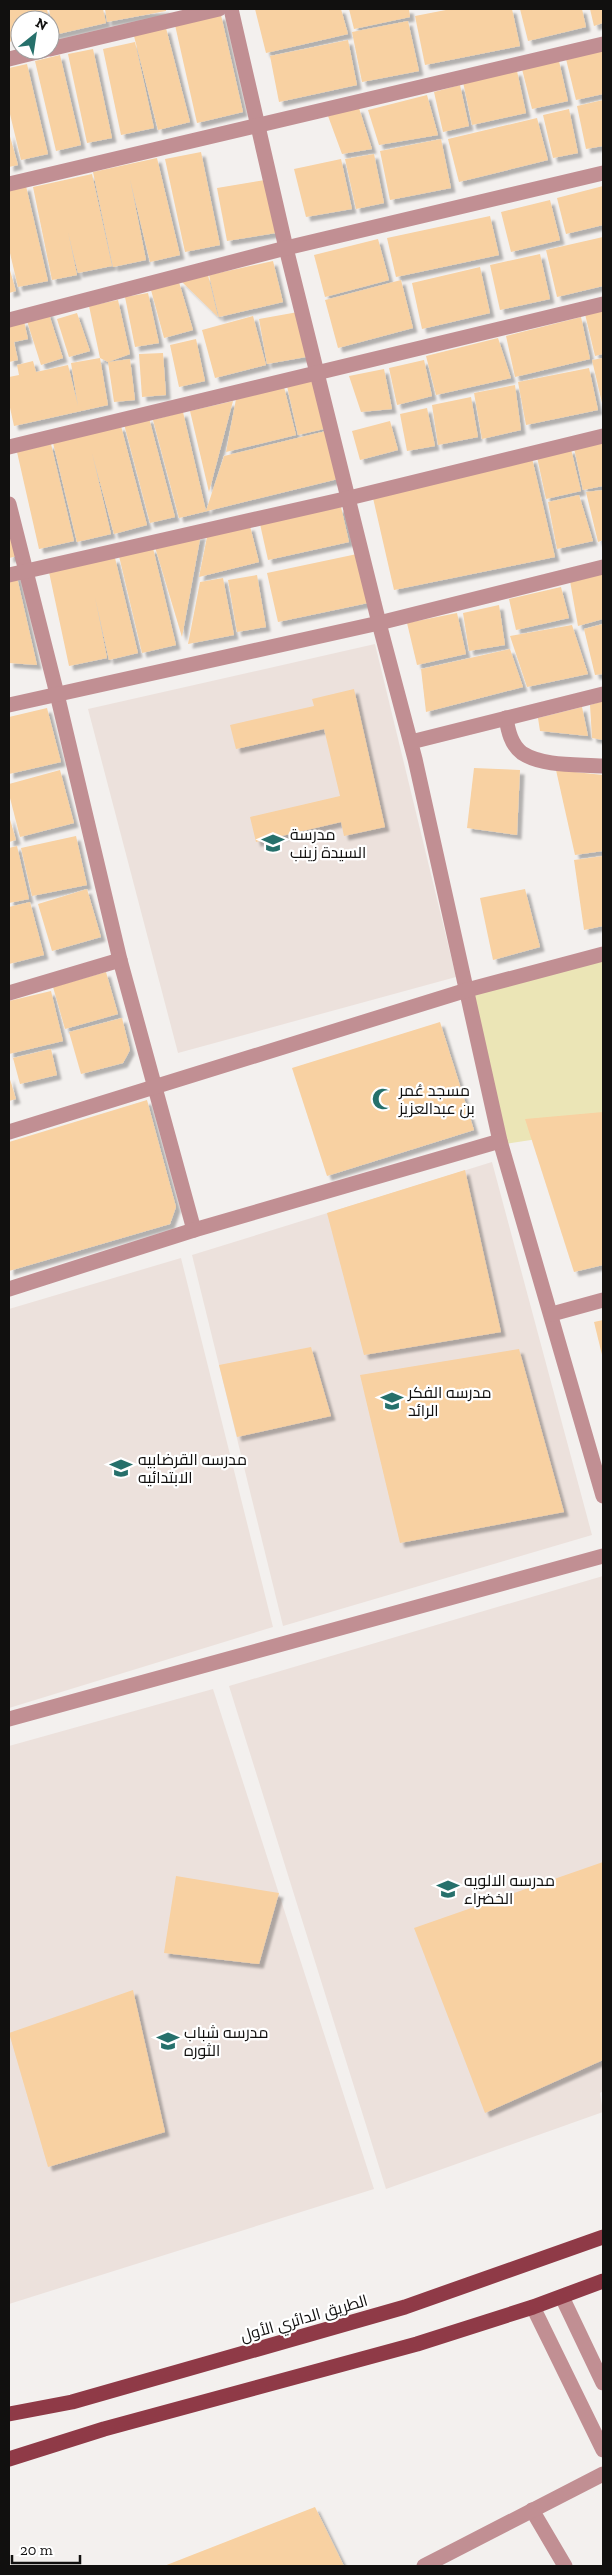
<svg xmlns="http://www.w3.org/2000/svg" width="612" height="2575" font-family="'Zilla Slab',Cairo,serif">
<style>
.built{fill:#ece1dc}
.green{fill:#ebe5b6}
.building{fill:#f8d1a2;filter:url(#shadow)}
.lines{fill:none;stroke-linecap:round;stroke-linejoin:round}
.street{stroke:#c18f93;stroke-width:15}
.primary{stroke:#8f3a47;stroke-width:15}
.labels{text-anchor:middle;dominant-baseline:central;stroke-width:4.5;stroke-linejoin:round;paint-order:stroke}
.poi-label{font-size:16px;fill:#11100f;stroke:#fff;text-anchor:start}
.street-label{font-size:16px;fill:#11100f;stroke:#fff}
</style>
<defs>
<filter id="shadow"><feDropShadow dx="4.5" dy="4.5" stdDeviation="1" flood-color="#0004"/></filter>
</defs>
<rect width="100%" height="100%" fill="#f3f0ee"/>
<g class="built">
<path d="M375 644 456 977 178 1053 88 709Z"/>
<path d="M492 1162 592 1535 283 1626 192 1255Z"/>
<path d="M181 1258 273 1627 9 1708V1309Z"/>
<path d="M603 1576V2091L600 2093 603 2112 386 2189 229 1686Z"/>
<path d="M213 1689 374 2189 9 2304V1746Z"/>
</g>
<path class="green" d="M603 956V1129L505 1144 467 990Z"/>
<g class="building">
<path d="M9 9H47L49 20H20V39L9 42Z"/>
<path d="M49 9H103L106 23 54 35Z"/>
<path d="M105 9H166V11L107 22Z"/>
<path d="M255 9H341L348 34 266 53Z"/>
<path d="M349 9H409L410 17 354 29Z"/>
<path d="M451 9H512L520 46 425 65 415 16Z"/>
<path d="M520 9H582L586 27 528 41Z"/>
<path d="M590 9H603V23L594 26Z"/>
<path d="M221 15 243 112 197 123 175 25Z"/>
<path d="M408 21 419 71 362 82 352 32Z"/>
<path d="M166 28 190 122 158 130 134 36Z"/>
<path d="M348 40 357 85 279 102 270 56Z"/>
<path d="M135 42 154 128 121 135 103 49Z"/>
<path d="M93 49 112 138 87 143 68 54Z"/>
<path d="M603 51V94L576 100 566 59Z"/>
<path d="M60 55 81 145 56 151 35 61Z"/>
<path d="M559 61 568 101 532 109 522 69Z"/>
<path d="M27 64 48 154 21 160 9 110V68Z"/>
<path d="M517 71 526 113 472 125 463 82Z"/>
<path d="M460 85 469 126 443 132 434 92Z"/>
<path d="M427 95 438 135 379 145 368 110Z"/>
<path d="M603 100V146L586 149 577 106Z"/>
<path d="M359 108 372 149 342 154 328 116Z"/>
<path d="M569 109 578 153 553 158 543 115Z"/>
<path d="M537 118 548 160 459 182 448 139Z"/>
<path d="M9 133 18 165 9 167Z"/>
<path d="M441 139 451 188 390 200 380 151Z"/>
<path d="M201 152 220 245 185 252 165 159Z"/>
<path d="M374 154 384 203 356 209 345 159Z"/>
<path d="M157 158 180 255 150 262 130 179 146 260 113 267 93 172Z"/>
<path d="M341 159 352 209 306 217 294 169Z"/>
<path d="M92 174 112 266 78 273 68 232 77 275 52 280 33 187Z"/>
<path d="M265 180 276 233 227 241 217 188Z"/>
<path d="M26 186 48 281 18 287 9 249V190Z"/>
<path d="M603 186V225L566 234 557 198Z"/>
<path d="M550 200 560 240 511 252 501 212Z"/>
<path d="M490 216 499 255 396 277 387 238Z"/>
<path d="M603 237V286L557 297 546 250Z"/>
<path d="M378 239 389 280 325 297 314 255Z"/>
<path d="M540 254 550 299 500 310 490 265Z"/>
<path d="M273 261 283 302 219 317 209 275Z"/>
<path d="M9 267 16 291 9 293Z"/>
<path d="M480 267 490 313 422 329 412 283Z"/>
<path d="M208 275 218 317 181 281Z"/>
<path d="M401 280 413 328 338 348 325 300Z"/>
<path d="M179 282 193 330 164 338 151 290Z"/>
<path d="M148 293 159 343 135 347 125 297Z"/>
<path d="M118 300 130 354 108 362 100 358 89 306Z"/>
<path d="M603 310V354L595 356 585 314Z"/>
<path d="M48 311 63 358 41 365 26 318Z"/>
<path d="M298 312 306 357 267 364 259 319Z"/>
<path d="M77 313 90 351 69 357 57 319Z"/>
<path d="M253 316 266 365 215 378 202 330Z"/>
<path d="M581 317 590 359 515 377 506 336Z"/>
<path d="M24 321 28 339 14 342 18 360 9 362V324Z"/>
<path d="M498 338 511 378 436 395 426 356Z"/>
<path d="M196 339 205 381 179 387 170 345Z"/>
<path d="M163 353 166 395 142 397 139 354Z"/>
<path d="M100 358 108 405 14 426 9 403V377L19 375 17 365 33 361 36 372 68 365 78 406 71 363Z"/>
<path d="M603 358V403H602L592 360Z"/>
<path d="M130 359 135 400 114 402 108 362Z"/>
<path d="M424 360 432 396 397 405 389 368Z"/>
<path d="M589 368 598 410 526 425 518 382Z"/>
<path d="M384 369 392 409 361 412 349 376Z"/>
<path d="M313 381 324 429 298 435 287 386Z"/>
<path d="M515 385 521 430 482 439 474 393Z"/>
<path d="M284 387 296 435 226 452 236 399Z"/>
<path d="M471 397 478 437 438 445 432 405Z"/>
<path d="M233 401 209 492 190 411Z"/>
<path d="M427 408 435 446 407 451 400 414Z"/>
<path d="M183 412 206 511 224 456 326 431 338 479 179 518 153 420Z"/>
<path d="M149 418 175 517 150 523 124 424Z"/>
<path d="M390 421 398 450 360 460 352 431Z"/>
<path d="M121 426 147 525 114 534 92 453 111 534 77 542 53 443Z"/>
<path d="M603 442V486L583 490 574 448Z"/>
<path d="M51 444 74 541 39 549 17 452Z"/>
<path d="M571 449 581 491 546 499 537 457Z"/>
<path d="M532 458 555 557 394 590 373 498Z"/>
<path d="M603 490V540L598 542 586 492Z"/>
<path d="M579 495 593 541 557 549 548 502Z"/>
<path d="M341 507 349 542 268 560 260 524Z"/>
<path d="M9 519 18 556 9 558Z"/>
<path d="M250 526 259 562 199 577 207 537Z"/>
<path d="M201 534 182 637 155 547Z"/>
<path d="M153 548 176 645 142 653 119 556Z"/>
<path d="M357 554 368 603 278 622 267 573Z"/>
<path d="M115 558 138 653 109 660 95 597 107 658 69 666 49 572Z"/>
<path d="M16 573 37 665 9 663V581Z"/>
<path d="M603 574V619L578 626 570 581Z"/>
<path d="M257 575 266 627 237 632 228 580Z"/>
<path d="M223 578 234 635 188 644 200 582Z"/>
<path d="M561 587 569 618 516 630 509 599Z"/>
<path d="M499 605 505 645 469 651 463 613Z"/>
<path d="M457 613 466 654 417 665 407 623Z"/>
<path d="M603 624V674L595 675 584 629Z"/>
<path d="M572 625 588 674 527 687 510 636Z"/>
<path d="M510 649 523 687 426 712 421 669Z"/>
<path d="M354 689 385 827 344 836 341 822 256 842 250 817 340 796 324 729 236 749 230 725 314 706 312 699Z"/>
<path d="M603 701V740L592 738 590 705Z"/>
<path d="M582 707 588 736 540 731 538 718Z"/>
<path d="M47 708 61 762 9 774V717Z"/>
<path d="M474 768 520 770 517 835 467 828Z"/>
<path d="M60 770 74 823 20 837 9 794V784Z"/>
<path d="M556 770 603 775V851L575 855Z"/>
<path d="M9 816 16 840 9 842Z"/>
<path d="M76 836 87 885 32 896 21 848Z"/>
<path d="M17 846 29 899 9 903V848Z"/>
<path d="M603 856V926L584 930 574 860Z"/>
<path d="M87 889 101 937 52 951 38 904Z"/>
<path d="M525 889 540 947 493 960 480 898Z"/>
<path d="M30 902 44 955 9 964V907Z"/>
<path d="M106 972 118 1014 65 1029 53 987Z"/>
<path d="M51 991 63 1041 9 1054V1001Z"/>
<path d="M122 1018 130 1050 123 1063 81 1074 69 1032Z"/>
<path d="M440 1022 474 1130 327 1176 292 1068Z"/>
<path d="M51 1049 57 1075 20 1084 13 1058Z"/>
<path d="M9 1076 16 1099 9 1101Z"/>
<path d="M147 1100 176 1207 170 1224 9 1271V1142Z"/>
<path d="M603 1112V1265L574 1272 525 1119Z"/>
<path d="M465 1170 501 1332 364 1355 327 1213Z"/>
<path d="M603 1320V1359L594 1322Z"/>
<path d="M311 1347 331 1416 237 1437 219 1365Z"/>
<path d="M519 1349 564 1512 400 1543 360 1375Z"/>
<path d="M603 1862V2060L485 2113 414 1928Z"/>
<path d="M176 1876 279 1893 259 1964 164 1953Z"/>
<path d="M133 1990 165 2132 48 2167 9 2033Z"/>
<path d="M315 2507 344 2566H164Z"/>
</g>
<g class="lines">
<g class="street">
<path d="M231 9 286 248 379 623 415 759 500 1141 603 1496"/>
<path d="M50 49 219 9"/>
<path d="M9 59 45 50"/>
<path d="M9 184 603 44"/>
<path d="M9 320 286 248 603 173"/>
<path d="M9 447 603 304"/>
<path d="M9 504 57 694 120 960 194 1230 500 1141"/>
<path d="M9 575 349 498 603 436"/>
<path d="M9 705 379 623 603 567"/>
<path d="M506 718C508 730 511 745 522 753 544 767 578 764 603 766"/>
<path d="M411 742 603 694"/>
<path d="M9 993 120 960"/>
<path d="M9 1132 467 990 603 954"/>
<path d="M9 1289 194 1230"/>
<path d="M552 1314 603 1300"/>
<path d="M9 1719 603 1556"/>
<path d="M562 2297 603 2383"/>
<path d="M533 2307 603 2450"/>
<path d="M532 2510 565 2566"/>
<path d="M424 2566 603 2474"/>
</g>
<g class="primary">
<path d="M9 2414 72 2402 405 2307 603 2237"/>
<path d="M9 2459 104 2429 417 2344 533 2307 603 2281"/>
</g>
</g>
<defs>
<g id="school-bare" transform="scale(1.725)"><path d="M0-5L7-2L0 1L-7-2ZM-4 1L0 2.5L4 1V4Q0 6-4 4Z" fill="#26706b" stroke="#fff" stroke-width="2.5" paint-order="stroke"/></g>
<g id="mosque-bare" transform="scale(1.725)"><path d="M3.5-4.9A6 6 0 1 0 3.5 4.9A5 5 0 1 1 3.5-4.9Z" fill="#26706b" stroke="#fff" stroke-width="2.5" paint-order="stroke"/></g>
</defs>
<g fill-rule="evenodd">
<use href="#school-bare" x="273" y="843"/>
<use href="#mosque-bare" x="383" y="1099"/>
<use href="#school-bare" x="392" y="1401"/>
<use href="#school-bare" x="121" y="1468"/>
<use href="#school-bare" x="448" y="1889"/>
<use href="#school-bare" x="168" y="2041"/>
</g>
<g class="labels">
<g class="poi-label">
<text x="290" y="834">مدرسة<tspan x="290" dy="18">السيدة زينب</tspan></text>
<text x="399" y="1090">مسجد عُمر<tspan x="399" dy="18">بن عبدالعزيز</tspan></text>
<text x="408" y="1392">مدرسه الفكر<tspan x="408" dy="18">الرائد</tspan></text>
<text x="138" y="1459">مدرسه القرضابيه<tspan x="138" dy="18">الابتدائيه</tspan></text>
<text x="464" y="1880">مدرسه الالويه<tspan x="464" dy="18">الخضراء</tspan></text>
<text x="184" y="2032">مدرسه شباب<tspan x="184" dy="18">الثوره</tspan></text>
</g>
<g class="street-label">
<text transform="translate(304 2318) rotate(-16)">الطريق الدائري الأول</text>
</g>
</g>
<rect width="612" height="2575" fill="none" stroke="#11100f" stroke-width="20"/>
<g transform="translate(35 35) rotate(30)"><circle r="24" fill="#ffffff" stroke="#a09f9f"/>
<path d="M0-4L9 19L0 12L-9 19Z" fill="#26706b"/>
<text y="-8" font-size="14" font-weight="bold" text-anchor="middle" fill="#11100f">N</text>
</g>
<path d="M12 2555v8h68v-8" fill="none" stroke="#11100f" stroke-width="2.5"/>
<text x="20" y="2555" font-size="15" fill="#11100f" stroke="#ffffff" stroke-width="4" paint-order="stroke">20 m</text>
</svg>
